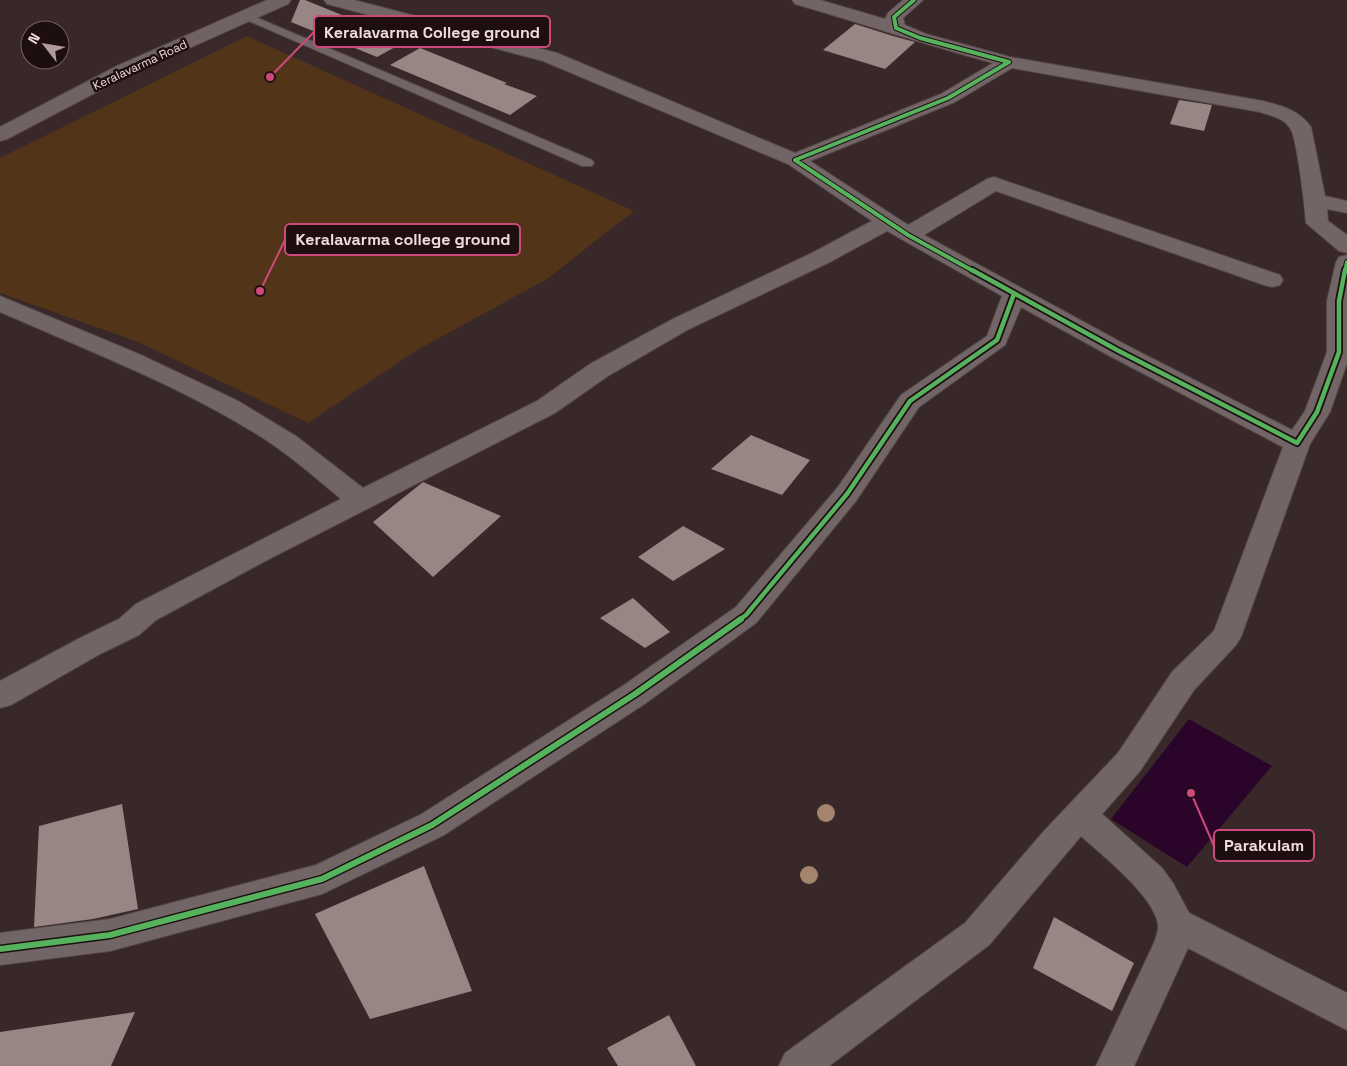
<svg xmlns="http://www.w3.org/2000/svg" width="1347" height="1066" font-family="'Space Grotesk',sans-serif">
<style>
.green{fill:#523419}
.water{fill:#2b042a}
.building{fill:#978683}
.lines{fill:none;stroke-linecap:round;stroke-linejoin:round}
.lane-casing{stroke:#554647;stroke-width:2}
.street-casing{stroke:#554647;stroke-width:2}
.secondary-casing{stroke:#554647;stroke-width:2}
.lane{fill:#726565;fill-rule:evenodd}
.street{fill:#726565;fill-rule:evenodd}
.secondary{fill:#716264;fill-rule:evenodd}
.cycleway-far2-casing{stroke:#1d0f10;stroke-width:6}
.cycleway-far1-casing{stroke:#1d0f10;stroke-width:8}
.cycleway-casing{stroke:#1d0f10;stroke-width:9}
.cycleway-far2{stroke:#56b35d;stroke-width:4}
.cycleway-far1{stroke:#56b35d;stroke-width:4.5}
.cycleway{stroke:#56b35d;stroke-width:6}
.tree{fill:#a5846e}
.labels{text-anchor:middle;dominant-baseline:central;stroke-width:5;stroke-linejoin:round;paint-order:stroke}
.far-street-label{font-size:12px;fill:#f0dbdc;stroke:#1d0f10}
.leader{fill:none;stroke:#ce497b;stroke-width:2}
.callout-dot{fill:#ce497b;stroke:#1d0f10;stroke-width:2}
.callout{fill:#1d0f10;stroke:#ce497b;stroke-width:2}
.callout-label{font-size:16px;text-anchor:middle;font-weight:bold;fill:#f0dbdc}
</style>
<rect width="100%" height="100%" fill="#382829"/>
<path class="green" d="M247 36 634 211 547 279 417 350 308 423 138 342 0 293V158Z"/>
<path class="water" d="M1189 719 1272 766 1187 867 1111 819Z"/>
<g class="building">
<path d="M300 0H305L406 41 377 57 291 22Z"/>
<path d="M855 24 893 36 915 42 885 69 823 50Z"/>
<path d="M420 48 507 83 504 84 537 96 510 115 390 65Z"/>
<path d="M1179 100 1212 105 1204 131 1170 124Z"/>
<path d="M751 435 810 460 782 495 711 469Z"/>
<path d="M423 482 501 516 433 577 373 522Z"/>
<path d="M683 526 725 549 673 581 638 557Z"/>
<path d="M633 598 670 632 645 648 600 618Z"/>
<path d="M122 804 138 909 93 919 34 927 39 826Z"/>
<path d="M424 866 472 991 370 1019 315 914Z"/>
<path d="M1054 917 1134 963 1112 1011 1033 968Z"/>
<path d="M135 1012 111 1066H0V1032Z"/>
<path d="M669 1015 696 1066H618L607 1048Z"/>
</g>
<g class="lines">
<g class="lane-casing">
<path id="lane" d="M246 13 592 160 594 163 592 166H582L242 18 240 16 242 14Z"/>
</g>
<g class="street-casing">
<path id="street" d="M324 0H354L557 53 795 153 941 94 993 63C926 45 861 23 795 4L792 0H820L885 19 888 13 903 0H923L903 18 905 25 926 34 1010 57 1263 101C1282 106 1299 110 1311 127L1325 196 1347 201V213L1327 209 1328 221 1347 235V253L1339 251 1306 223C1305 208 1297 137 1290 128 1283 117 1271 116 1260 112L1012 68 955 102 810 161 908 225 987 179 994 177 1280 275 1283 280 1280 285 1272 287 1264 285 996 191 924 235 1126 345 1292 430 1305 411 1327 352V301L1336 262 1339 257 1347 255V363L1330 412 1310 444 1241 637 1236 645 1194 690 1140 771 1102 814 1162 868 1173 883 1189 913 1347 993V1030L1188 948 1134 1066H1096L1154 943C1156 937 1159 930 1158 924 1153 895 1103 856 1081 836L989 945 829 1066H779L785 1053 965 923 1044 831 1118 753 1172 672 1214 631 1283 447 1108 355 1021 307 1005 345 919 407 856 501 756 623 646 703 444 835 322 894 110 951 0 965V933L110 919 316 865 420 815 624 685 736 607 838 487 901 395 987 336 1002 296 887 231 828 263 689 329 608 376 555 413 269 559 156 620 139 635 100 654 11 705 0 708V681L80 638 119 619 136 604 341 499C316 478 291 456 263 438 181 386 89 351 0 312V296L141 355 238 401 296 436 363 488 537 401 590 364 673 319 812 253 872 221 788 164 543 61 327 4Z"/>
</g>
<g class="secondary-casing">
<path id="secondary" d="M267 0H291L288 4 131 74 7 139 0 141V127L117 66Z"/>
</g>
<use href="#lane" class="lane"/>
<use href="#street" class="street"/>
<use href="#secondary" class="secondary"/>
<g class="cycleway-far2-casing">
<g id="cycleway-far2">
<path d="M914 0 894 17 896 28 920 38 1009 62 948 98 795 160 908 235 975 272"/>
<path d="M1345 272 1347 262"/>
</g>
</g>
<g class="cycleway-far1-casing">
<g id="cycleway-far1">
<path d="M972 270 1117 350 1297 443 1317 412 1339 352V301L1345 270"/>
<path d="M739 620 746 615 847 494 910 401 997 340 1014 294"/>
</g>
</g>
<g class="cycleway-casing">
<path id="cycleway" d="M0 949 110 935 322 879 432 825 635 694 741 619"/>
</g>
<use href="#cycleway-far2" class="cycleway-far2"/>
<use href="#cycleway-far1" class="cycleway-far1"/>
<use href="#cycleway" class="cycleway"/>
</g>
<g class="tree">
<circle cx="826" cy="813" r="9"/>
<circle cx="809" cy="875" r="9"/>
</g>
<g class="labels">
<g class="far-street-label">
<text transform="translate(140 65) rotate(-25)">Keralavarma Road</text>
</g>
</g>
<path class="leader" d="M270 77L314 32M260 291L285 240M1191 793L1214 846"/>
<g class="callout-dot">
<circle cx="270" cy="77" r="5"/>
<circle cx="260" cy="291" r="5"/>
<circle cx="1191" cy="793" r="5"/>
</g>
<g class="callout">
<rect x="314" y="16" width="236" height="31" rx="5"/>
<rect x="285" y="224" width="235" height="31" rx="5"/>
<rect x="1214" y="830" width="100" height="31" rx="5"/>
</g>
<g class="callout-label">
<text x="432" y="38">Keralavarma College ground</text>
<text x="403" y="245">Keralavarma college ground</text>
<text x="1264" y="851">Parakulam</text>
</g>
<g transform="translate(45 45) rotate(301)"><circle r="24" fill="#1d0f10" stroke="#716162"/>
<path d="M0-4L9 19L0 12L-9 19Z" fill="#b09c9d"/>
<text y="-8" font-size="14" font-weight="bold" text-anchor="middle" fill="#f0dbdc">N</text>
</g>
</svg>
